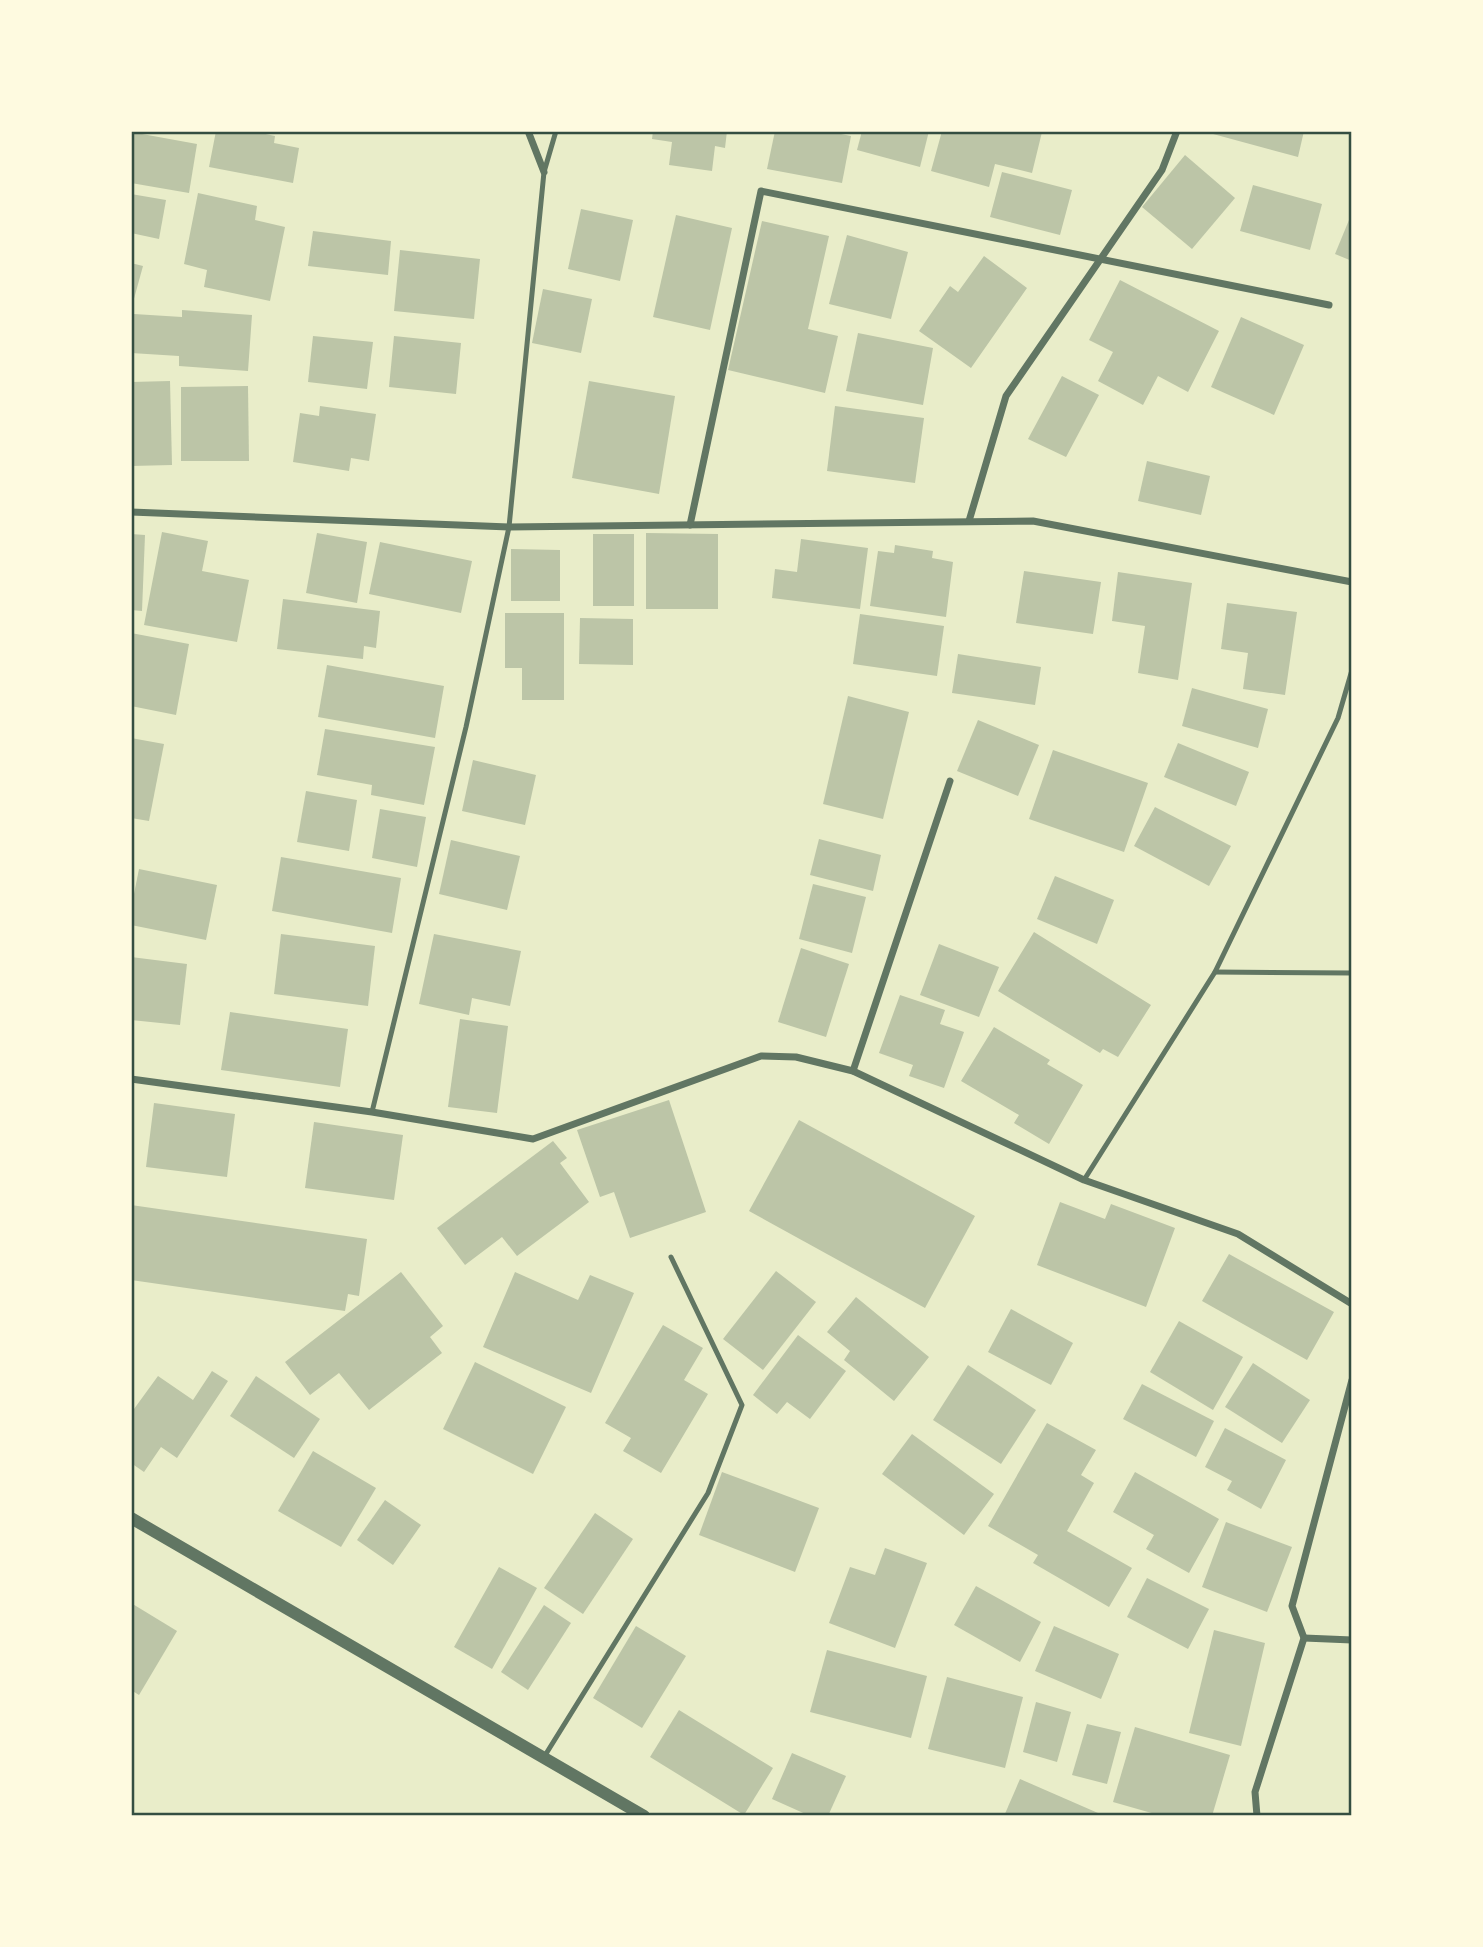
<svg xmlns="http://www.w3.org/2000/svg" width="1483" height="1947" font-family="Poppins,sans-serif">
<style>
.building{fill:#bcc5a7}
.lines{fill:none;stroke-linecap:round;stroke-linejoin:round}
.service{stroke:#617663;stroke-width:5}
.minor{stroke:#617663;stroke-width:7}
.tertiary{stroke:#617663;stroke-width:12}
.neatline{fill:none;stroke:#344e41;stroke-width:2.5}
</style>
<rect width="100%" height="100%" fill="#e9edc9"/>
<g class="building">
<path d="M216 131H252L275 136 274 143 299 148 293 183 209 167Z"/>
<path d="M653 131H727L725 148 715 146 712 171 669 165 672 142 652 139Z"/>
<path d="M775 131H826L851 136 842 183 767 169Z"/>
<path d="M862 131H929L920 167 857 150Z"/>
<path d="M942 131H1040L1042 132 1032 173 995 164 989 187 931 171Z"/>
<path d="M1202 131H1304L1298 157Z"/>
<path d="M131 132 197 144 189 193 131 183Z"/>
<path d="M1185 155 1235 198 1192 249 1142 207Z"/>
<path d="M1002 172 1072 190 1060 235 990 217Z"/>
<path d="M1253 185 1322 204 1310 250 1240 231Z"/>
<path d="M198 193 257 206 255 220 285 227 270 301 204 287 207 270 184 264Z"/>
<path d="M131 194 166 200 159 239 131 233Z"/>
<path d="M581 209 633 220 620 281 568 269Z"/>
<path d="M676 215 732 228 710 330 653 317Z"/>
<path d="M1349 220 1352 221V261L1335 254Z"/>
<path d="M762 221 829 236 808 329 838 336 825 393 728 370Z"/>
<path d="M313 231 391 241 388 275 308 266Z"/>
<path d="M847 235 908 252 891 319 829 304Z"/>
<path d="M400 250 480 259 474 319 394 311Z"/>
<path d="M984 256 1027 288 971 368 919 331 950 286 958 292Z"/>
<path d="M131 263 143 266 132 306H131Z"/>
<path d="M1120 280 1219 331 1188 392 1158 376 1143 405 1098 381 1113 352 1089 340Z"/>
<path d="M543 289 592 299 581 353 532 343Z"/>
<path d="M182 310 252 315 248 371 179 366V356L131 353 134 314 182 317Z"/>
<path d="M1241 317 1304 345 1274 415 1211 387Z"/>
<path d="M858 333 933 348 923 405 846 391Z"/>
<path d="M313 336 373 342 367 389 308 382Z"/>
<path d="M394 336 461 343 456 394 389 387Z"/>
<path d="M1062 376 1099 395 1066 457 1028 439Z"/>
<path d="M170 381 172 465 131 466V382Z"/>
<path d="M589 381 675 396 659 494 572 478Z"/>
<path d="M248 386 249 461H181V387Z"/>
<path d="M320 406 376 414 369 461 351 458 349 471 293 462 300 413 319 416Z"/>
<path d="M835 406 924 418 915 483 827 471Z"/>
<path d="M1147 461 1210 476 1201 515 1138 501Z"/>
<path d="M162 532 208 541 202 571 249 580 237 642 144 625Z"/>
<path d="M317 533 367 542 357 603 306 593Z"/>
<path d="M646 533 718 534V609H646Z"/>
<path d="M131 534 145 535 142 611 131 610Z"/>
<rect x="593" y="534" width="41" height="72"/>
<path d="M801 539 868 548 860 609 772 598 775 569 797 572Z"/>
<path d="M380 542 472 561 461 613 369 594Z"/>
<path d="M895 545 933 551 932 558 953 562 946 617 870 606 878 551 894 553Z"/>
<path d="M511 549 560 550V601H511Z"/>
<path d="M1024 571 1101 582 1093 634 1016 623Z"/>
<path d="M1118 572 1192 583 1178 680 1138 673 1145 626 1112 621Z"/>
<path d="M283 599 380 611 376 648 364 646 363 659 277 649Z"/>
<path d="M1227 603 1297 612 1285 695 1243 689 1248 653 1221 649Z"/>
<path d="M505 613H564V700H522V668H505Z"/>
<path d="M860 614 944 626 937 676 853 664Z"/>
<path d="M580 618 633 619V665L579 664Z"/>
<path d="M131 633 189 644 176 715 131 706Z"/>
<path d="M958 654 1041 667 1035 705 952 693Z"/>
<path d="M327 665 444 686 435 738 318 717Z"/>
<path d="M1192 688 1268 709 1258 748 1182 726Z"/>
<path d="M848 696 909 712 883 819 823 804Z"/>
<path d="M978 720 1039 745 1018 796 957 771Z"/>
<path d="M325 729 435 747 424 805 371 795 372 785 317 775Z"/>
<path d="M131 738 164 744 149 821 131 818Z"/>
<path d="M1178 743 1249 772 1236 806 1164 777Z"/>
<path d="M1053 750 1148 783 1124 852 1029 819Z"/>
<path d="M473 760 536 775 525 825 462 811Z"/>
<path d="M306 791 357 800 349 851 297 842Z"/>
<path d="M1155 807 1231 846 1209 886 1134 846Z"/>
<path d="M380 809 426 817 417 867 372 858Z"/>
<path d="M819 839 881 855 873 891 810 875Z"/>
<path d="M451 840 520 856 507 910 439 894Z"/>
<path d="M281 857 401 878 392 933 272 911Z"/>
<path d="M139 869 217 885 206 940 131 925V909Z"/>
<path d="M1055 876 1114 900 1097 944 1037 919Z"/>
<path d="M813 884 866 897 852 953 799 939Z"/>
<path d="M1034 932 1151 1005 1118 1057 1103 1049 1100 1053 998 991Z"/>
<path d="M281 934 375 946 368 1006 274 994Z"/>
<path d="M434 934 521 951 510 1006 472 998 469 1015 419 1004Z"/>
<path d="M939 944 999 967 979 1017 920 995Z"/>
<path d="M801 948 849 964 826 1037 778 1022Z"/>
<path d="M131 957 187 964 180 1025 131 1020Z"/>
<path d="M900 995 945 1010 940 1024 964 1032 944 1088 909 1076 913 1065 879 1053Z"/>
<path d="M230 1012 348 1029 340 1087 221 1070Z"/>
<path d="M460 1019 508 1026 497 1113 448 1107Z"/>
<path d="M994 1027 1050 1060 1047 1064 1083 1085 1049 1144 1014 1123 1019 1115 961 1081Z"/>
<path d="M669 1100 706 1212 630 1238 614 1192 600 1197 577 1130Z"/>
<path d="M154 1103 235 1114 227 1177 146 1167Z"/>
<path d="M799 1120 975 1216 925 1308 749 1211Z"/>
<path d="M314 1122 403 1135 394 1200 305 1188Z"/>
<path d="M553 1141 567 1158 560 1163 589 1202 517 1256 502 1237 465 1265 437 1228Z"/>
<path d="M1060 1202 1105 1219 1111 1204 1175 1228 1146 1307 1037 1265Z"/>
<path d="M131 1205 367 1239 359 1296 348 1294 345 1311 131 1280Z"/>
<path d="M1229 1254 1334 1312 1307 1360 1202 1301Z"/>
<path d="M776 1271 816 1302 763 1370 723 1339Z"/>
<path d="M401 1272 443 1326 430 1337 442 1353 369 1410 339 1373 310 1395 285 1362Z"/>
<path d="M515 1272 578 1300 590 1275 634 1293 591 1393 483 1347Z"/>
<path d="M856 1297 929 1357 894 1401 844 1360 850 1351 827 1332Z"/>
<path d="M1011 1309 1073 1343 1051 1385 988 1352Z"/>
<path d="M1179 1321 1243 1357 1213 1410 1150 1372Z"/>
<path d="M663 1325 703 1348 684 1380 708 1394 661 1473 623 1451 631 1438 605 1423Z"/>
<path d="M798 1335 846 1371 810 1419 787 1402 777 1414 753 1395Z"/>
<path d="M475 1362 566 1407 533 1474 443 1429Z"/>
<path d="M1253 1363 1310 1400 1282 1443 1225 1407Z"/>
<path d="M968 1365 1036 1410 1001 1464 933 1420Z"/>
<path d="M212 1371 228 1381 177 1458 161 1447 144 1472 131 1463V1407L134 1409 158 1376 193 1400Z"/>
<path d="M256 1376 320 1419 294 1458 230 1416Z"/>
<path d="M1142 1384 1214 1421 1196 1457 1123 1419Z"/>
<path d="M1047 1423 1096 1450 1081 1475 1094 1483 1067 1531 1132 1568 1109 1607 1033 1563 1038 1555 988 1526Z"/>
<path d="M1225 1428 1286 1460 1261 1509 1227 1490 1232 1481 1205 1467Z"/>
<path d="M912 1434 994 1494 964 1535 882 1474Z"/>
<path d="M313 1451 376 1488 341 1547 278 1511Z"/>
<path d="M722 1472 819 1508 795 1572 699 1535Z"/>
<path d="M1135 1472 1219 1519 1189 1573 1146 1549 1154 1535 1113 1512Z"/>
<path d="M385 1500 421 1525 393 1565 357 1540Z"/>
<path d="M595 1513 633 1539 583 1614 544 1588Z"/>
<path d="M1226 1522 1292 1547 1267 1612 1202 1587Z"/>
<path d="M885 1548 927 1563 895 1648 829 1623 850 1567 875 1575Z"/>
<path d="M499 1567 537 1588 492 1669 454 1647Z"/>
<path d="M1147 1578 1209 1609 1188 1649 1127 1617Z"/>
<path d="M976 1586 1041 1622 1020 1662 954 1625Z"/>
<path d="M131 1603 177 1631 139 1695 131 1690Z"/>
<path d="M544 1605 571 1623 528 1690 501 1672Z"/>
<path d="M636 1626 686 1656 642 1728 593 1698Z"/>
<path d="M1054 1626 1119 1654 1101 1699 1035 1671Z"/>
<path d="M1214 1630 1265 1643 1241 1746 1189 1733Z"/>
<path d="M827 1650 927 1676 911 1738 810 1712Z"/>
<path d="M947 1677 1023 1697 1005 1768 928 1749Z"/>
<path d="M1036 1702 1071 1712 1057 1762 1023 1752Z"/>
<path d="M679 1710 773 1768 744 1815 650 1757Z"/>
<path d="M1087 1724 1121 1732 1107 1784 1072 1775Z"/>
<path d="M1135 1727 1230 1755 1212 1816H1162L1113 1802Z"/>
<path d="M792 1753 846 1776 828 1816H810L772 1799Z"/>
<path d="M1020 1779 1098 1813 1097 1816H1004Z"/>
</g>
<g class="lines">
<g class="service">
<path d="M1215 972 1352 973"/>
<path d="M372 1112 466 727 509 527 544 172 556 131"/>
<path d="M1084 1180 1215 972 1338 718 1352 670"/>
<path d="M544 1757 708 1493 742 1405 671 1257"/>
</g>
<g class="minor">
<path d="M528 131 544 172"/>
<path d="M131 512 509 527 1033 521 1352 582"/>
<path d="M969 521 1006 396 1162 170 1177 131"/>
<path d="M690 525 761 191 1329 305"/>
<path d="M853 1071 950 781"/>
<path d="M131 1079 372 1112 533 1139 761 1056 796 1057 853 1071 1084 1180 1238 1234 1352 1304"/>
<path d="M1304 1638 1352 1640"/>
<path d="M1257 1816 1255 1792 1304 1638 1292 1606 1352 1380"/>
</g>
<path class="tertiary" d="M131 1518 644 1816"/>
</g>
<rect width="1483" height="1947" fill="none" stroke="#fefae0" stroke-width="266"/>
<rect x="133" y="133" width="1217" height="1681" class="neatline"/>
</svg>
